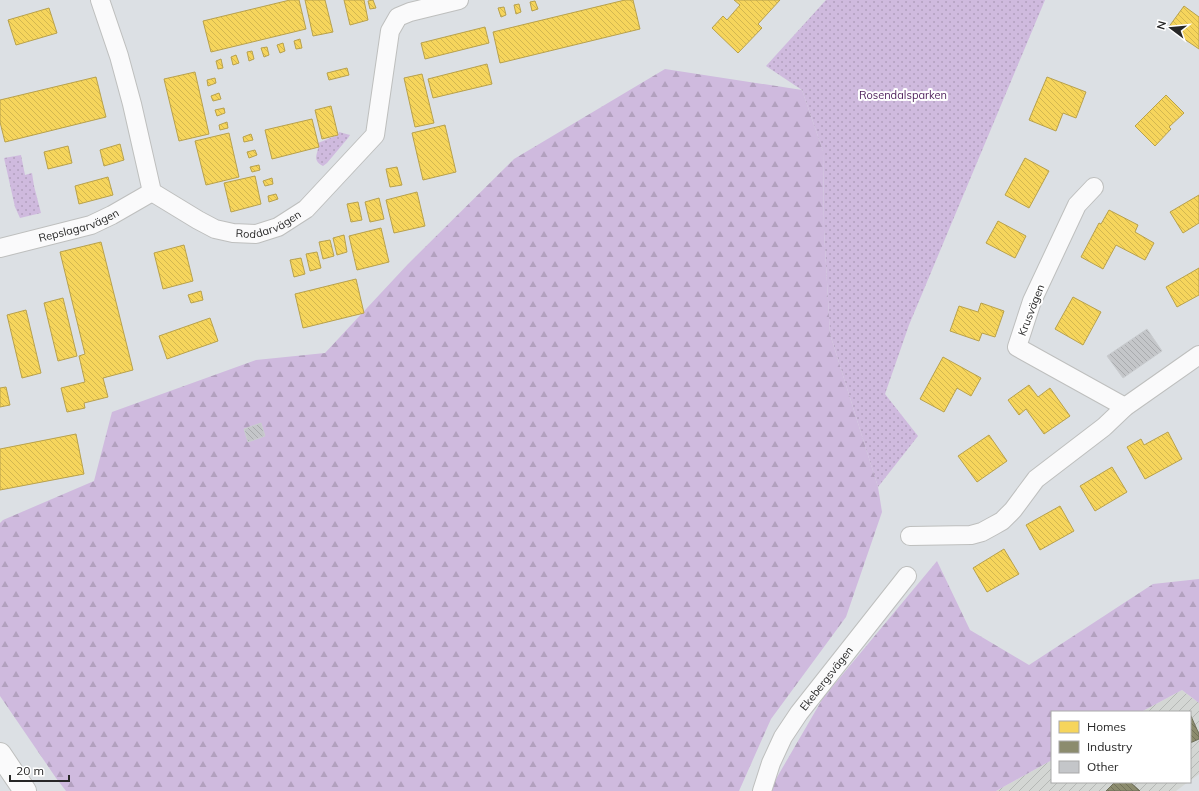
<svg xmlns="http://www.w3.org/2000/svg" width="1199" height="791" font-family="Mulish,sans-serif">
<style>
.industrial{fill:url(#industrial-furrows)}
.green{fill:url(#green-dots)}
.forest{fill:url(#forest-firs)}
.homes{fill:url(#homes-back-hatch);stroke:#b8a14c}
.industry{fill:url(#industry-back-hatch);stroke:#6e6e59}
.building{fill:url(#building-back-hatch);stroke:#c9cccf}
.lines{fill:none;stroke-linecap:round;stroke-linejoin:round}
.street-casing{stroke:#bebfbe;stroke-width:20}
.secondary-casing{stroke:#bebfbe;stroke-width:24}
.street{stroke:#fafafb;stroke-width:18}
.secondary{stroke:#fafafb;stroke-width:22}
.labels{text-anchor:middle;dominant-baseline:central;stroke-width:4;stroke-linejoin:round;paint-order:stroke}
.park-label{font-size:11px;fill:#4e1f5b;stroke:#fff}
.street-label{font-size:11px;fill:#272727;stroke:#fff}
</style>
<defs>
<pattern id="industrial-furrows" width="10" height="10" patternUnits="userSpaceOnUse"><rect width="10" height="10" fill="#d3d6d3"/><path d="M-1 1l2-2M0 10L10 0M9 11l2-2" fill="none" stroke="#b5b8b5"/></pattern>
<pattern id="green-dots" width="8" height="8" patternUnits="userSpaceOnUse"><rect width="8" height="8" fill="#cfbade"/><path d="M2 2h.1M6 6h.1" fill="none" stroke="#b2a0be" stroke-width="1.8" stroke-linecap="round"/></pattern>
<pattern id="forest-firs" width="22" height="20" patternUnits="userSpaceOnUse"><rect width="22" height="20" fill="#cfbade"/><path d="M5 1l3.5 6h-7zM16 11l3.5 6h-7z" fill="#b2a0be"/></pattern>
<pattern id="homes-back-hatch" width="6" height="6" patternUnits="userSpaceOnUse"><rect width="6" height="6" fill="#f6d55c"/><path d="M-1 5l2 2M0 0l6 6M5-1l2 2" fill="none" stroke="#d3b750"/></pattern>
<pattern id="industry-back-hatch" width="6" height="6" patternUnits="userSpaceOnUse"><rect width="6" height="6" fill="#8c8c6e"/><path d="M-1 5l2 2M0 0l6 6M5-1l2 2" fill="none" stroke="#72725a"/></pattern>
<pattern id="building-back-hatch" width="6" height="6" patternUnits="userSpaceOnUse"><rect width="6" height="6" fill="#c4c6c9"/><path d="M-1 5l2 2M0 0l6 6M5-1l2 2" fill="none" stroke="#a8aaad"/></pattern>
</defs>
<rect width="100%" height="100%" fill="#dce0e4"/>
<g class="industrial">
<path d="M1182 690 1199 703V774L1190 781V712H1141Z"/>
<path d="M1052 760V782H1188L1176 791H996Z"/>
</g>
<g class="green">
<path d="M826 0H1045L909 325 885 394 918 436 878 487 830 334 824 230 823 151 802 90 766 66Z"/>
<path d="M339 132 350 135 348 138 327 163 323 166C310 159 320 153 318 143L338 135Z"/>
<path d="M21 155 25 175 32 173 34 186 41 213 20 218 15 207 4 158Z"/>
</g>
<g class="forest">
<path d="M665 69 802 90 823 151 824 230 830 334 878 487 882 512 846 617 771 719 739 791H66L56 778 0 696V523L3 520 94 481 112 412 256 360 325 353 408 264 514 159Z"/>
<path d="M937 561 970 630 1029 665 1153 584 1199 579V703L1182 690 1141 712H1052V760L996 791H769L823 698Z"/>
</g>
<g class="homes">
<path d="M290 0H299L306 29 211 52 203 21Z"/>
<path d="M305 0H325L333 32 313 36Z"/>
<path d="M344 0H364L368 20 350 25Z"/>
<path d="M373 0 376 8 370 9 368 1Z"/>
<path d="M625 0H633L640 29 500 63 493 32Z"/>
<path d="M734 0H780L758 24 762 28 738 53 712 28 723 16 727 20 740 5Z"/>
<path d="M535 1 538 9 532 11 530 2Z"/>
<path d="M519 4 521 12 516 14 514 5Z"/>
<path d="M1184 6 1199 17V49L1168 28Z"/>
<path d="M504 7 506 15 501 17 498 8Z"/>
<path d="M49 8 57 33 16 45 8 20Z"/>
<path d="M485 27 489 43 425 59 421 43Z"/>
<path d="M300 39 302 48 296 49 294 41Z"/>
<path d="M283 43 285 51 280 53 277 45Z"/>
<path d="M267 47 269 55 264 57 261 48Z"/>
<path d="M252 51 254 59 249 61 247 52Z"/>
<path d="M236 55 239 63 233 65 231 57Z"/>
<path d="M221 59 223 68 218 69 216 61Z"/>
<path d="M487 64 492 84 433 98 428 79Z"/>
<path d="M347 68 349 75 329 80 327 73Z"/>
<path d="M195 72 209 134 179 141 164 79Z"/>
<path d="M422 74 434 123 415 127 404 78Z"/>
<path d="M96 77 106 117 5 142 0 122V100Z"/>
<path d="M1047 77 1086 92 1076 118 1063 113 1056 131 1029 120Z"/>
<path d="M215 78 216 83 208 86 207 80Z"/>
<path d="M219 93 221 99 213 101 211 96Z"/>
<path d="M1166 95 1184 113 1169 127 1171 129 1155 146 1135 126Z"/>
<path d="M331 106 338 135 322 139 315 110Z"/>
<path d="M224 108 225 113 217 116 215 110Z"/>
<path d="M312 119 319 147 272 159 265 130Z"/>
<path d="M227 122 228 128 220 130 219 125Z"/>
<path d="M445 125 456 172 423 180 412 133Z"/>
<path d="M229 133 239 177 206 185 195 141Z"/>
<path d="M251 134 253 140 244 142 243 137Z"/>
<path d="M120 144 124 160 104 166 100 150Z"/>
<path d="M68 146 72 163 48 169 44 152Z"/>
<path d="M255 150 257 155 249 158 247 152Z"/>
<path d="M1025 158 1049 171 1029 208 1005 195Z"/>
<path d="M259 165 260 170 252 172 250 167Z"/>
<path d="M397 167 402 185 390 187 386 169Z"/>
<path d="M255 176 261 204 231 212 224 183Z"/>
<path d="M108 177 113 195 79 204 75 186Z"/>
<path d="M272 178 273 184 265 186 263 181Z"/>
<path d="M417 192 425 226 394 233 386 200Z"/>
<path d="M276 194 278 199 269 202 268 196Z"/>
<path d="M1199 195V223L1183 233 1170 212Z"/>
<path d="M379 198 384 219 370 222 365 202Z"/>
<path d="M358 202 362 220 351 222 347 204Z"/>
<path d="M1109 210 1138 225 1135 232 1154 243 1145 260 1116 245 1103 269 1081 257 1099 223 1101 224Z"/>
<path d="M998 221 1026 236 1015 258 986 243Z"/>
<path d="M381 228 389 262 357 270 349 236Z"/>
<path d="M344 235 347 252 337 255 333 238Z"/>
<path d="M330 240 334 256 323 259 319 242Z"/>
<path d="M101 242 133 370 103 378 108 397 84 403 85 408 67 412 61 388 85 382 79 356 85 354 60 252Z"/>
<path d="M184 245 193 281 163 289 154 253Z"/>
<path d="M317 252 321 268 310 271 306 254Z"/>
<path d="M301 258 305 274 294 277 290 260Z"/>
<path d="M1199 268V295L1177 307 1166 287Z"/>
<path d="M356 279 364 313 303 328 295 294Z"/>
<path d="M201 291 203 300 191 303 188 295Z"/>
<path d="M1073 297 1101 312 1083 345 1055 329Z"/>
<path d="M63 298 77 356 58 361 44 303Z"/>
<path d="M981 303 1004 311 995 337 982 333 979 341 950 331 959 306 978 312Z"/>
<path d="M26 310 41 373 22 378 7 315Z"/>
<path d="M210 318 218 341 167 359 159 336Z"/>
<path d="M943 357 981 378 971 396 957 388 944 412 920 399Z"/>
<path d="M1029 385 1038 397 1050 388 1070 416 1044 434 1026 409 1019 415 1008 400Z"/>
<path d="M6 387 10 405 0 407V388Z"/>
<path d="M1168 432 1182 459 1145 479 1127 447 1141 439 1144 445Z"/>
<path d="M76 434 84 474 0 490V449Z"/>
<path d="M989 435 1007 461 977 482 958 456Z"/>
<path d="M1112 467 1127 492 1095 511 1080 486Z"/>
<path d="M1060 506 1074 531 1040 550 1026 525Z"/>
<path d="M1004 549 1019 574 987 592 973 568Z"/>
</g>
<g class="industry">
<path d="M1190 714 1199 734V739L1190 743Z"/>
<path d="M1115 782H1130L1140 791H1106Z"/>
</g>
<g class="building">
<path d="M1147 329 1162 351 1123 378 1107 356Z"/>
<path d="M261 423 265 436 248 442 244 429Z"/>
</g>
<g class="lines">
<g class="street-casing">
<g id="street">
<path id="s1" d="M100 0 119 56 132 104 152 192 198 220 215 229 233 233 256 234 278 227 306 209 375 135 390 31 398 17 410 12 459 0"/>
<path d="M1094 187 1077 205 1032 301 1017 347 1125 407"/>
<path id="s2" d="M0 248 91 225 112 215 152 192"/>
<path d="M910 536 971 535 982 532 993 526 1002 521 1013 510 1036 479 1104 427 1125 407 1199 355"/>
<path id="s3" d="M762 791 771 763 783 737 799 713 907 576"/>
</g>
</g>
<g class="secondary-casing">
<path id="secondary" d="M0 754 25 791"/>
</g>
<use href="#street" class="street"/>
<use href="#secondary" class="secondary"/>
</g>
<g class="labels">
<g class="park-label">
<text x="903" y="95">Rosendalsparken</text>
</g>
<g class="street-label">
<text stroke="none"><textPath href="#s1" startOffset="328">Roddarvägen</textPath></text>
<text stroke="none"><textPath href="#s2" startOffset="82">Repslagarvägen</textPath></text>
<text transform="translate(1031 310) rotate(-69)">Krusvägen</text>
<text stroke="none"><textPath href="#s3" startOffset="131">Ekebergsvägen</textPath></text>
</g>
</g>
<rect x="1051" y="711" width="140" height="72" fill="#ffffff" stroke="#a9a9a9"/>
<rect x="1059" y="721" width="20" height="12" fill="#f6d55c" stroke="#a9a9a9"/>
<text x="1087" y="731" font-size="12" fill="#272727">Homes</text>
<rect x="1059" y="741" width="20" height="12" fill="#8c8c6e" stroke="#a9a9a9"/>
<text x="1087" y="751" font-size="12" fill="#272727">Industry</text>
<rect x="1059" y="761" width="20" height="12" fill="#c4c6c9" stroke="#a9a9a9"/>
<text x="1087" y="771" font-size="12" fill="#272727">Other</text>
<g transform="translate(1171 28) rotate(286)" stroke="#ffffff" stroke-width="3" paint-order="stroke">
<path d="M0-3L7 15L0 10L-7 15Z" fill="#272727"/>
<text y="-6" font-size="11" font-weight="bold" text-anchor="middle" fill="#272727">N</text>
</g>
<path d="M10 775v6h59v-6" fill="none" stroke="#272727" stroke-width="2"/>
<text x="16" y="775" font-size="12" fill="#272727" stroke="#ffffff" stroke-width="3" paint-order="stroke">20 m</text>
</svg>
